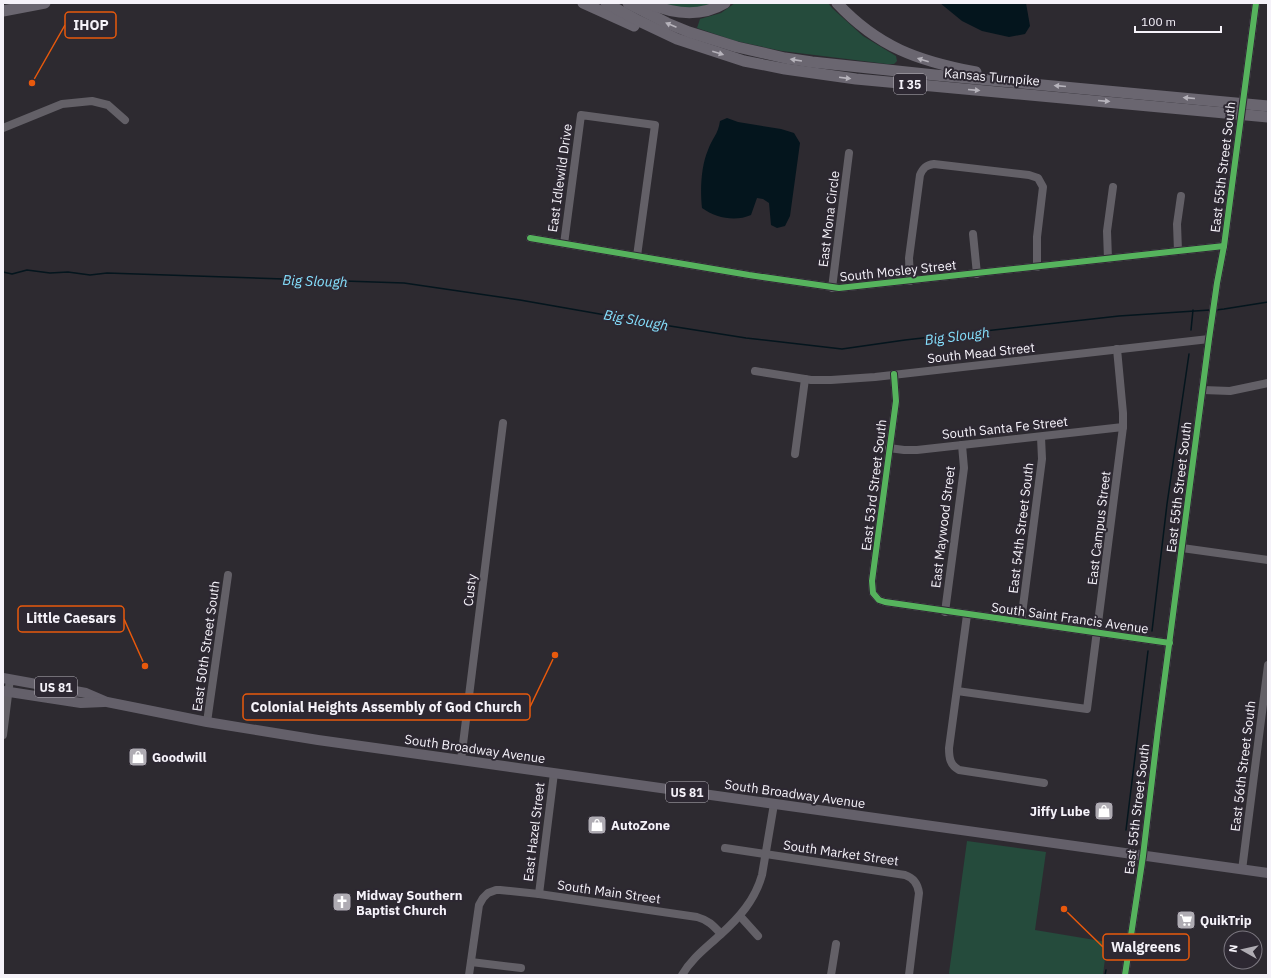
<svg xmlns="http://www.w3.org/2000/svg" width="1271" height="978" font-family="'IBM Plex Sans',sans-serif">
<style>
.green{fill:#254b3c}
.water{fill:#04151d}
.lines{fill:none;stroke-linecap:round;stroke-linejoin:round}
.stream{stroke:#04151d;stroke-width:1.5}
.minor{stroke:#636067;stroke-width:8}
.major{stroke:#64606a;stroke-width:10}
.highway{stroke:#6a6670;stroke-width:11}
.cycleway-casing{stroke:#2d2832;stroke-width:8}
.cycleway{stroke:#56b35d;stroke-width:6}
.oneway{fill:#b6b3bb}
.labels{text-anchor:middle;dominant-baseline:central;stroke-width:4;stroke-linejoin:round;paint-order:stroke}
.shield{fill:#2d2832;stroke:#b9b5bd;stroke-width:1}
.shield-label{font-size:12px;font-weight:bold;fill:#f5f2f9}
.street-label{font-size:13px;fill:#f5f2f9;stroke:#2d2832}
.poi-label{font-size:13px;font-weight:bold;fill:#f5f2f9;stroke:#2d2832;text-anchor:start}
.water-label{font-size:14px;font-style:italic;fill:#85e0fd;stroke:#2d2832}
.leader{fill:none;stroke:#e8590c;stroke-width:1.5}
.callout-dot{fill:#e8590c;stroke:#2d2832;stroke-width:1.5}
.callout{fill:#2d2832;stroke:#e8590c;stroke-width:1.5}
.callout-label{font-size:14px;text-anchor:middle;font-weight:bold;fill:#f5f2f9}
</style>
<rect width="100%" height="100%" fill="#2d2a30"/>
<g class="green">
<path d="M657 3H718L690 9Z"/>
<path d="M735 3H828L832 8 863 36 896 56 897 61 894 64H887L782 51 736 41 697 28 700 19 721 13Z"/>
<path d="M967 841 1046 852 1035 930 1107 942 1103 975H950L949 973Z"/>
</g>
<g class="water">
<path d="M940 3H1026L1030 26 1025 34 1009 37 982 31 962 21Z"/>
<path d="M727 118 738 122 781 129 794 133 800 143 790 216 785 226 777 228 771 225 769 203 763 199 757 198 751 215C735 222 716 218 702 208 700 190 701 166 708 150 712 138 718 135 720 121Z"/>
</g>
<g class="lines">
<g class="stream">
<path d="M3 272 12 274 27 270 50 273 68 272 90 275 107 273 404 283 520 300 651 323 746 338 842 349 905 340 1119 316 1210 310"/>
<path d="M1216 310 1224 309 1268 302"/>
<path d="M1191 330 1193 310"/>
<path d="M1152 631 1167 504 1189 354"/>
<path d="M1126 830 1148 651"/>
<path d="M1105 975 1106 970"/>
</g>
<g class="minor">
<path d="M3 128 62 104 92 101 108 105 125 120"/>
<path d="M973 234 977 274"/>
<path d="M530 238 749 275 839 288 1224 246"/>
<path d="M564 244 581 115 655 125 637 256"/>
<path d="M1178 251 1177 224 1181 196"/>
<path d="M1108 259 1107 231 1113 187"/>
<path d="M910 281 909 258 920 175C923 168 926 165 934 164L1029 175 1038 178 1043 187 1037 237V267"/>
<path d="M832 288 849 153"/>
<path d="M755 371 811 380H831L875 377 1209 339"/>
<path d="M894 374 896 401 872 581 873 593 879 600 885 602 1170 643"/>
<path d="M1203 390 1230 391 1268 383"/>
<path d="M889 448 904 450H917L1123 427"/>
<path d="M795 454 805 379"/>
<path d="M1182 548 1268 560"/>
<path d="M945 612 964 468 962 445"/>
<path d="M967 615 949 748C949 758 950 765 959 770L1044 783"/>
<path d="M1021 622 1042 459 1041 437"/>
<path d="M957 691 1087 709 1123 427V413L1117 349"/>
<path d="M207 722 228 575"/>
<path d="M3 735 10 679"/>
<path d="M461 760 503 423"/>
<path d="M725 848 905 875C914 878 918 885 919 893L909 975"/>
<path d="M1242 870 1268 665"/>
<path d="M539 894 554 773"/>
<path d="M740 916 758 936"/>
<path d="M471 962 521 968"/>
<path d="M469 975 479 905 483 898 488 893 496 890H500L539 894 697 917C708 920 713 925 721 934"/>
<path d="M682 975C692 958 706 948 720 935 739 918 755 900 762 875L774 804"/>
<path d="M831 975 836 944"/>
<path d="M1125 975 1143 856 1158 729 1209 339 1217 283 1224 246 1256 3"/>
</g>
<g class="major">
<path d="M3 678 86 693 107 702 207 722 318 740 1268 873"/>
<path d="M3 691 81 703 104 702"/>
</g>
<g class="highway">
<path d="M583 3 634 26"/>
<path d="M606 3 639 21 677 39 744 61 785 69 856 79 1268 117"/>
<path d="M628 3 667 23 689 32 737 47 785 58 812 62 935 75 1268 106"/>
<path d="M647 3C673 14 700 18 725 3"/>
<path d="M837 3C878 47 918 61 976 72"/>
<path d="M3 11 45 3"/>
</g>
<g class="cycleway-casing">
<g id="cycleway">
<path d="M530 238 749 275 839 288 1224 246"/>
<path d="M894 374 896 401 872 581 873 593 879 600 885 602 1170 643"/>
<path d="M1125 975 1143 856 1158 729 1209 339 1217 283 1224 246 1256 3"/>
</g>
</g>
<use href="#cycleway" class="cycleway"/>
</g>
<defs><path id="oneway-solid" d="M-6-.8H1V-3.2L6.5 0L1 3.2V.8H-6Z"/></defs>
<g class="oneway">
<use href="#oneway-solid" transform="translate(671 25) rotate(-157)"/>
<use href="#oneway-solid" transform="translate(718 53) rotate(17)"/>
<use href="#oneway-solid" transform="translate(796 60) rotate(-171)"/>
<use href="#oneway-solid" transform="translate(923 60) rotate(-162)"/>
<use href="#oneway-solid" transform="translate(845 78) rotate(7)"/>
<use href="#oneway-solid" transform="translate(1060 86) rotate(-175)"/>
<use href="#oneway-solid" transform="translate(974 90) rotate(5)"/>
<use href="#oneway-solid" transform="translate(1189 98) rotate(-175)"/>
<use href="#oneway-solid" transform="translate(1104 101) rotate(5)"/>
</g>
<defs>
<g id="shop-square" transform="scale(1)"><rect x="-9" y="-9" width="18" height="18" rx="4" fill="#afacb3" stroke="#2d2832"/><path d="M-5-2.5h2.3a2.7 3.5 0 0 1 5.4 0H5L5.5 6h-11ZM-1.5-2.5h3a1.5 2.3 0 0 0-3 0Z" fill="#fff"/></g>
<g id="church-square" transform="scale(1)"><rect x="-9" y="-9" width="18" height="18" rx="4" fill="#afacb3" stroke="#2d2832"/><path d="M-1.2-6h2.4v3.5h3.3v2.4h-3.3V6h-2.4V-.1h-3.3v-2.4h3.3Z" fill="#fff"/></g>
<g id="supermarket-square" transform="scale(1)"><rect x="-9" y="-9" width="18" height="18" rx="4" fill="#afacb3" stroke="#2d2832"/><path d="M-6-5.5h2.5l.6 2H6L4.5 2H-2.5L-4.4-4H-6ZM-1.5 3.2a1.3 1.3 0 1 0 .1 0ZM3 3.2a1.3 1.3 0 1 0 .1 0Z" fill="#fff"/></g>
</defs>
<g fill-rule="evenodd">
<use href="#shop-square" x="138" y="757"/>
<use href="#shop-square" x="1104" y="811"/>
<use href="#shop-square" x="597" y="825"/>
<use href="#church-square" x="342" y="902"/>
<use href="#supermarket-square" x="1186" y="920"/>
</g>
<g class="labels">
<g class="shield">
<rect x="894" y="74" width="32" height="20" rx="3"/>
<rect x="35" y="677" width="42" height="20" rx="3"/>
<rect x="666" y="782" width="42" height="20" rx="3"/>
</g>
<g class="shield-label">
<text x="910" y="84">I 35</text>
<text x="56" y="687">US 81</text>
<text x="687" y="792">US 81</text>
</g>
<g class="street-label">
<text transform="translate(992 77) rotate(5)">Kansas Turnpike</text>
<text transform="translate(1223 167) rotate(-83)">East 55th Street South</text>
<text transform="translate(560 178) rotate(-82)">East Idlewild Drive</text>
<text transform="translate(829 219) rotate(-83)">East Mona Circle</text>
<text transform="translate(898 271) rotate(-6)">South Mosley Street</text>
<text transform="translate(981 353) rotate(-6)">South Mead Street</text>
<text transform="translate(1005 428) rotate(-6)">South Santa Fe Street</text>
<text transform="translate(874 485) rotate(-83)">East 53rd Street South</text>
<text transform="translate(1179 487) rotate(-83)">East 55th Street South</text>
<text transform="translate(943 527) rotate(-83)">East Maywood Street</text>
<text transform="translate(1021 528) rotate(-83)">East 54th Street South</text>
<text transform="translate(1099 528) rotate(-83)">East Campus Street</text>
<text transform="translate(470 590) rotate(-83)">Custy</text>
<text transform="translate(1070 618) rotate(8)">South Saint Francis Avenue</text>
<text transform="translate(206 646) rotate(-82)">East 50th Street South</text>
<text transform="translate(475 749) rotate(8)">South Broadway Avenue</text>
<text transform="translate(1243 766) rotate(-83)">East 56th Street South</text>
<text transform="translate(795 794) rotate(8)">South Broadway Avenue</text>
<text transform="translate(1137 809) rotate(-83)">East 55th Street South</text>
<text transform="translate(534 832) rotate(-83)">East Hazel Street</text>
<text transform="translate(841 853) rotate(8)">South Market Street</text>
<text transform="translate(609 892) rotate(8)">South Main Street</text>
</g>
<g class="poi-label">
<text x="152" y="757">Goodwill</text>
<text x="1090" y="811" text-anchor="end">Jiffy Lube</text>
<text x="611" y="825">AutoZone</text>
<text x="356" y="895">Midway Southern<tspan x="356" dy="15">Baptist Church</tspan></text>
<text x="1200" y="920">QuikTrip</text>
</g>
<g class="water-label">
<text transform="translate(315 281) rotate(2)">Big Slough</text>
<text transform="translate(636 320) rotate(10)">Big Slough</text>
<text transform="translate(957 336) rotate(-7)">Big Slough</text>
</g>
</g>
<path class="leader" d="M32 83L65 25M145 666L124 619M555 655L530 707M1064 909L1103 947"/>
<g class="callout-dot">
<circle cx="32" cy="83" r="4"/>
<circle cx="145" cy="666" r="4"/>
<circle cx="555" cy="655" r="4"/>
<circle cx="1064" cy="909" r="4"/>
</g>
<g class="callout">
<rect x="65" y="12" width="51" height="26" rx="4"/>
<rect x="18" y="606" width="106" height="26" rx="4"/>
<rect x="243" y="694" width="287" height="26" rx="4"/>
<rect x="1103" y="934" width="86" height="26" rx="4"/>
</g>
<g class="callout-label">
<text x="91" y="30">IHOP</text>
<text x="71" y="623">Little Caesars</text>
<text x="386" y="712">Colonial Heights Assembly of God Church</text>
<text x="1146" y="952">Walgreens</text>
</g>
<rect width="1271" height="978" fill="none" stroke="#f5f2f9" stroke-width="8"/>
<g transform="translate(1243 950) rotate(278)"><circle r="19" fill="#2d2832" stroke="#7d7982"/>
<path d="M0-3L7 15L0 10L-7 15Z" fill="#afacb3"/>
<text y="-6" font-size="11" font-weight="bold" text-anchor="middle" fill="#f5f2f9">N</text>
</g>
<path d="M1135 26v6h86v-6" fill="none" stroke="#f5f2f9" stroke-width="2"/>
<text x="1141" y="26" font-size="12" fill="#f5f2f9" stroke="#2d2832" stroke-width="3" paint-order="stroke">100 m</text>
</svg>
